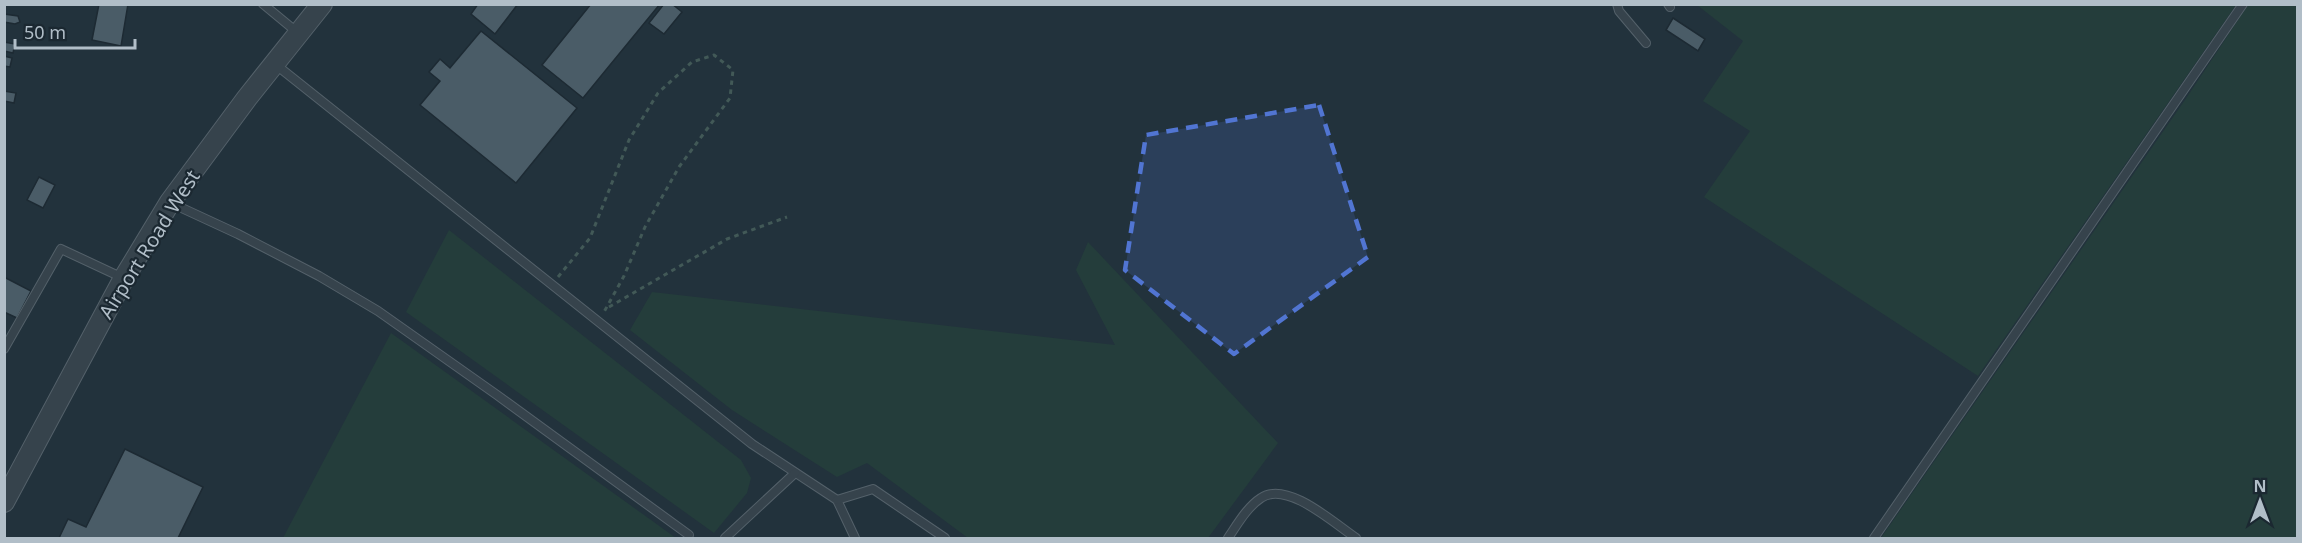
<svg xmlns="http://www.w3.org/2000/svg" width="2302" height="543" font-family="'Noto Sans',sans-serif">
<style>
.green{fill:#243d3b}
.building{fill:#4a5c67;stroke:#1d2a33;stroke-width:1.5}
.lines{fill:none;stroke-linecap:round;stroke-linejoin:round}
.service-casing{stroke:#54616a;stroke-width:10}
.tertiary-casing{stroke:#54616a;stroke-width:22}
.path{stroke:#425957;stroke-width:3;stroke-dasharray:4.5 4.5;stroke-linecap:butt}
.service{stroke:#36434c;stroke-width:8}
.tertiary{stroke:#36434c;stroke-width:20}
.marked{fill:#5175d2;fill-opacity:0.2;stroke:#5175d2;stroke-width:4.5;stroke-dasharray:12 8;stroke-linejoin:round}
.labels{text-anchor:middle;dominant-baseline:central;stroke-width:4.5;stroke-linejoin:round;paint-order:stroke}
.street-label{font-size:20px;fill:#b1bec8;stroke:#1b2831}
</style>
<rect width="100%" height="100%" fill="#22323c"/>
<g class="green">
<path d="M1697 5H2236L1978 376 1704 197 1750 131 1703 101 1743 41Z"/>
<path d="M2248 5H2297V538H1881L2187 97Z"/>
<path d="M449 230 741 460 751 478 747 493 714 533 406 312Z"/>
<path d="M1088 242 1278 443 1208 538H968L867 463 837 477 732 410 630 330 652 292 1115 345 1076 270Z"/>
<path d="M391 333 676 538H283Z"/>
</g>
<g class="building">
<path d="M99 4H128L121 46 92 40Z"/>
<path d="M478 4H518L495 34 471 14Z"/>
<path d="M591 4H660L583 98 542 65Z"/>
<path d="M664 4H672L682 12 664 34 649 23Z"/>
<path d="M4 14 18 16 20 22 15 24 4 22Z"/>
<path d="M1673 18 1705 39 1698 51 1666 30Z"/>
<path d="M481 31 577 108 516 183 420 105 440 81 429 72 440 59 450 68Z"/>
<path d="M4 42 15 44 13 53 4 51Z"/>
<path d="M4 56 12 58 10 67 4 66Z"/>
<path d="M4 91 16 93 14 103 4 101Z"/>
<path d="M39 177 55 185 43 208 27 200Z"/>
<path d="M4 277 31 291 17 318 4 312Z"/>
<path d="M125 449 203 487 178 538H59L68 519 86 527Z"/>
</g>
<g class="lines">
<g class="service-casing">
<g id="service">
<path d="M263 4 298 33"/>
<path d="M1617 4 1619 11 1646 43"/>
<path d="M1668 4 1670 7"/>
<path d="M275 64 752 444 837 500 855 538"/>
<path d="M171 203 238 234 319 276 378 311 497 395 689 535"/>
<path d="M4 349 61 249 123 278"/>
<path d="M837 500 873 489 945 538"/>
<path d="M725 538 795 473"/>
<path d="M1228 538C1237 525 1247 507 1261 498 1287 480 1335 524 1356 538"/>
<path d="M1874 538 2243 4"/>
</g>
</g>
<g class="tertiary-casing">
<path id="tertiary" d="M4 502 124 278 170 202 247 98 322 4"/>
</g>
<g class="path">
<path d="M558 277 590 238 629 140 658 93 692 62 714 55 733 70 730 98 679 167 645 227 624 276 604 312"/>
<path d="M609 307 727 239 787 217"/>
</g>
<use href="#service" class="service"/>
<use href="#tertiary" class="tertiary"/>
</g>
<path class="marked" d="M1319 105 1368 257 1234 354 1125 270 1146 135Z"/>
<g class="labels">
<g class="street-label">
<text transform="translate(149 244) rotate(-58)">Airport Road West</text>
</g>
</g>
<rect width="2302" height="543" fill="none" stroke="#b1bec8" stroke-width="12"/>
<g transform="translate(2260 501)" stroke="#1b2831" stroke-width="4.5" paint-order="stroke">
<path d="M0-4.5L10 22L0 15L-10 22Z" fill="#b1bec8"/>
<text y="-9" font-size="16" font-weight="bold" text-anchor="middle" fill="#b1bec8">N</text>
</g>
<path d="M15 39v9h120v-9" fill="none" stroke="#b1bec8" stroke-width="3"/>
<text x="24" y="39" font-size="18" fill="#b1bec8" stroke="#1b2831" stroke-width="4.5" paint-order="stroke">50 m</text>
</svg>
